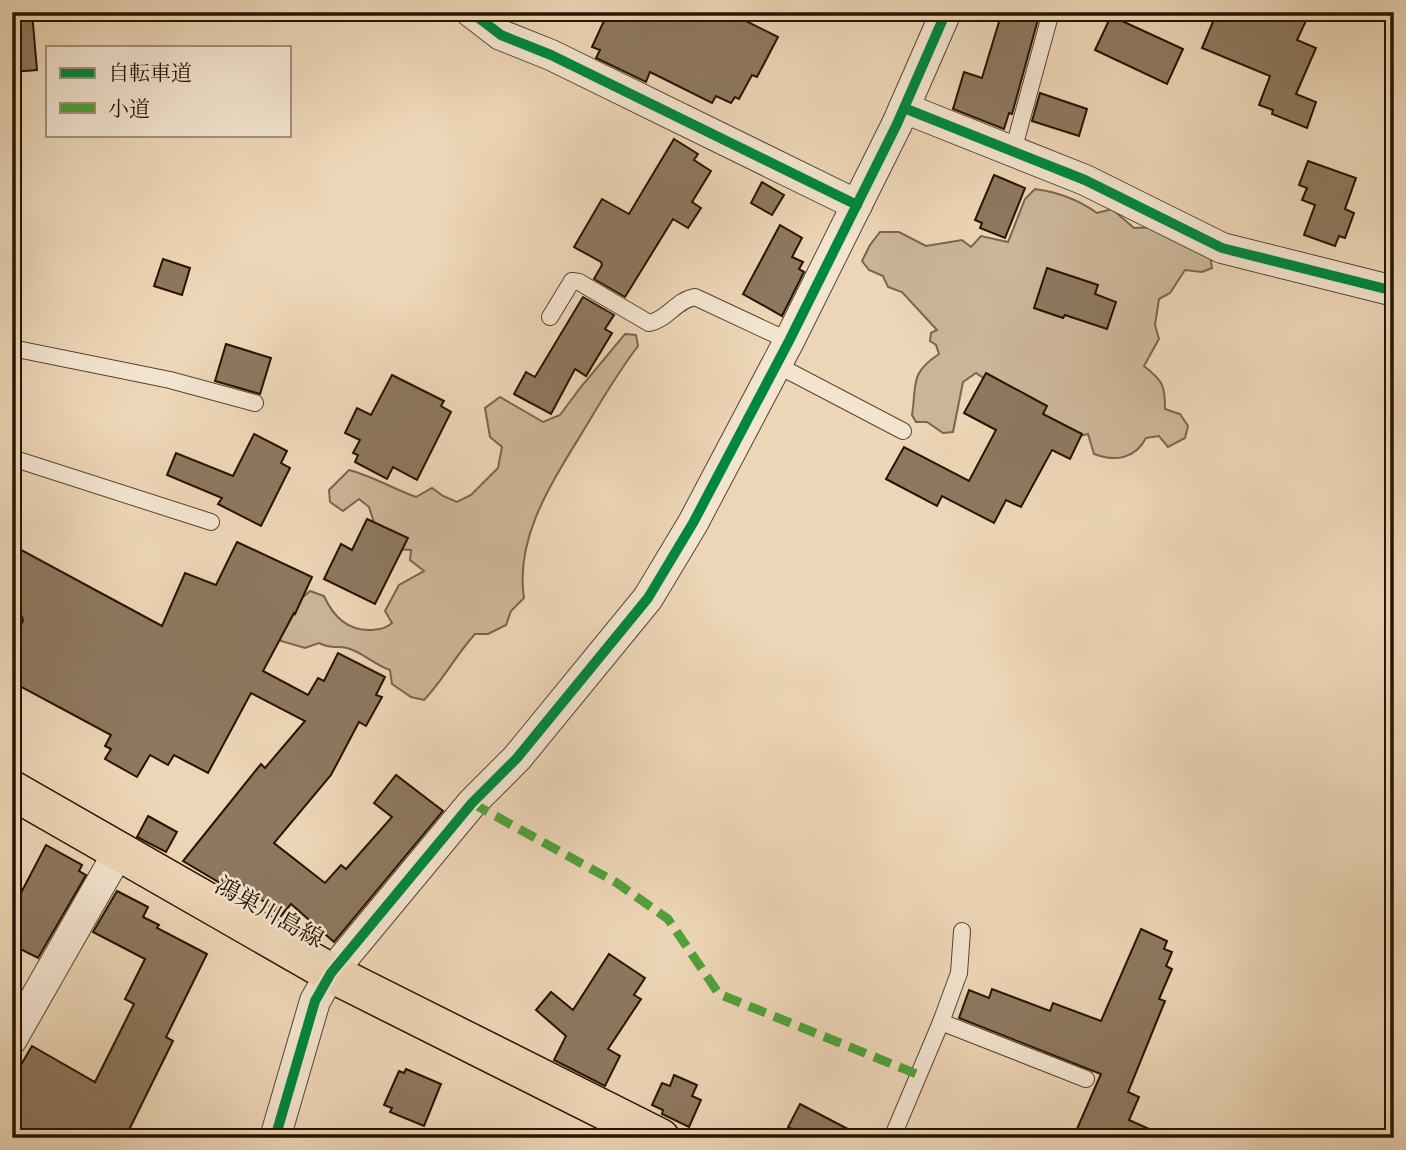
<svg xmlns="http://www.w3.org/2000/svg" width="1406" height="1150" font-family="'Libre Bodoni','Noto Serif JP',serif">
<style>
.green{fill:#ccb598;stroke:#7a644c;stroke-width:2}
.building{fill:#8e785f;stroke:#281300;stroke-width:2}
.lines{fill:none;stroke-linecap:round;stroke-linejoin:round}
.service-casing{stroke:#59442e;stroke-width:18}
.minor-casing{stroke:#59442e;stroke-width:32}
.primary-casing{stroke:#281300;stroke-width:41}
.service{stroke:#f3e4d0;stroke-width:16}
.minor{stroke:#f3e4d0;stroke-width:30}
.primary{stroke:#edd6b7;stroke-width:38}
.quiet{stroke:#51a03c;stroke-width:9;stroke-dasharray:18 9;stroke-linecap:butt}
.cycleway-casing{stroke:#f3e4d0;stroke-width:15}
.cycleway{stroke:#00873e;stroke-width:10}
.labels{text-anchor:middle;dominant-baseline:central;stroke-width:5;stroke-linejoin:round;paint-order:stroke}
.street-label{font-size:24px;fill:#281300;stroke:#f3e4d0}
</style>
<rect width="100%" height="100%" fill="#edd6b7"/>
<filter id="stains"><feTurbulence type="fractalNoise" baseFrequency=".00286" numOctaves="4"/><feColorMatrix values="0 0 0 0 .2 0 0 0 0 .09 0 0 0 0 .02 0 0 0 .5 -.17"/></filter>
<radialGradient id="worn" r=".72"><stop offset=".6" stop-color="#630" stop-opacity="0"/><stop offset="1" stop-color="#630" stop-opacity=".3"/></radialGradient>
<g class="green">
<path d="M1035 189C1057 192 1079 200 1097 213L1112 209 1134 228 1154 227 1210 256 1212 268 1202 272 1185 270 1170 293 1159 299 1155 325 1159 339 1144 366C1163 381 1165 385 1165 409L1180 414 1188 426 1185 438 1168 447 1159 436 1146 438C1135 459 1115 462 1094 454L1088 434 1072 438 976 373 963 382 953 432 943 433 927 422H916L912 415C917 384 909 374 939 354L936 345 930 341 931 333 937 330 902 292 888 287 883 276 869 270 862 261 870 245 880 232H899L926 246 962 240 971 247 981 236 1008 242 1025 199Z"/>
<path d="M625 334 636 335 638 346C619 371 604 396 588 423 557 475 514 534 524 598L511 611 506 625 488 634H475C456 655 443 680 424 700L411 697 392 684 390 670C375 665 362 652 347 648 336 645 333 650 319 643L305 648 281 641 271 625 310 591 324 596C333 616 347 631 371 630 380 629 385 629 392 623L385 611 399 585 424 571 410 560 411 550 395 549 377 532 369 507 359 499 343 511 330 502 329 490 349 470C372 476 394 489 416 497L432 488 443 496 457 502 471 495 498 468 502 447 490 437 485 408 500 397 543 422 560 415 580 388Z"/>
</g>
<g class="building">
<path d="M12 12H32L37 70 12 72Z"/>
<path d="M608 12H728L778 37 757 77 752 75 739 99 735 97 731 103 716 96 712 103 650 72 646 82 596 58 600 50 592 47Z"/>
<path d="M1002 12H1040L1012 114 1009 113 1004 129 953 109 964 72 982 78Z"/>
<path d="M1217 12H1310L1297 40 1316 48 1296 94 1316 102 1307 128 1272 114 1273 110 1259 105 1270 76 1202 48Z"/>
<path d="M1111 16 1183 49 1167 84 1095 50Z"/>
<path d="M1040 93 1087 109 1079 136 1032 121Z"/>
<path d="M674 139 698 154 694 160 711 171 692 202 701 208 688 228 673 219 625 297 594 279 602 265 601 262 574 247 602 199 629 214Z"/>
<path d="M1308 161 1356 178 1345 209 1354 213 1345 238 1339 236 1335 246 1304 235 1315 205 1302 200 1307 188 1299 185Z"/>
<path d="M994 175 1025 188 1005 238 980 228 982 223 975 220Z"/>
<path d="M762 182 784 195 772 215 751 203Z"/>
<path d="M780 225 802 238 792 257 803 262 799 269 804 272 782 316 743 294Z"/>
<path d="M163 259 190 268 182 295 154 286Z"/>
<path d="M1047 268 1098 285 1095 294 1116 302 1107 329 1065 315 1063 318 1034 308Z"/>
<path d="M583 297 614 315 605 329 612 333 586 376 575 369 551 414 514 394 526 372 535 377Z"/>
<path d="M226 344 271 358 260 394 215 381Z"/>
<path d="M986 373 1047 406 1043 414 1082 434 1070 459 1052 450 1021 507 1006 500 994 523 942 496 937 506 886 479 904 447 969 481 996 430 964 413Z"/>
<path d="M392 375 444 401 441 406 451 412 417 480 393 467 387 479 355 462 358 455 353 453 360 440 345 433 357 408 371 415Z"/>
<path d="M254 434 287 451 281 463 290 468 261 526 218 504 222 498 167 475 176 453 233 476Z"/>
<path d="M367 519 408 538 375 604 324 579 341 544 352 550Z"/>
<path d="M237 542 312 577 295 614 294 613 263 671 308 695 318 678 324 681 338 653 385 677 376 695 382 697 366 726 359 722 331 775 274 843 325 883 341 865 346 869 392 817 374 803 396 775 443 811 334 942 291 904 281 916 241 883 235 892 183 861 261 764 265 768 305 721 251 693 208 773 174 755 168 765 150 755 137 777 105 759 111 749 105 746 111 735 12 682V640L23 621 22 617 12 612V545L162 626 185 573 216 585Z"/>
<path d="M148 816 177 832 166 852 137 837Z"/>
<path d="M46 845 82 865 79 871 86 875 38 958 12 945V910Z"/>
<path d="M117 891 148 907 143 917 159 925 157 928 207 954 166 1037 173 1041 125 1138H39L12 1124V1080L32 1046 95 1082 134 1004 125 999 145 959 93 932Z"/>
<path d="M1141 929 1167 941 1164 949 1172 952 1166 966 1172 969 1159 999 1165 1001 1128 1092 1139 1097 1129 1120 1169 1138H1073L1101 1074 959 1018 969 990 989 998 992 989 1050 1011 1053 1003 1101 1021Z"/>
<path d="M609 954 645 978 634 995 641 999 608 1049 620 1056 605 1086 554 1060 566 1036 536 1010 551 992 573 1010Z"/>
<path d="M406 1069 441 1084 424 1126 390 1112 392 1108 384 1105 399 1071 404 1073Z"/>
<path d="M674 1075 697 1085 692 1096 701 1100 689 1127 662 1114 663 1110 652 1105 662 1083 670 1086Z"/>
<path d="M800 1104 865 1138H808L788 1127Z"/>
</g>
<g class="lines">
<g class="service-casing">
<g id="service">
<path d="M1013 151 1051 12"/>
<path d="M550 317 572 281 579 282 649 323C667 320 676 300 695 297L789 341"/>
<path d="M12 348 170 380 255 403"/>
<path d="M777 365 903 431"/>
<path d="M12 458 211 522"/>
<path d="M941 1022 1086 1079"/>
<path d="M892 1138 941 1022 959 973 962 931"/>
</g>
</g>
<g class="minor-casing">
<g id="minor">
<path d="M471 12 501 35 551 55 857 205"/>
<path d="M904 108 1085 180 1222 248 1394 291"/>
<path d="M12 1039 118 853"/>
<path d="M275 1138 315 1001 331 973 472 803 517 758 648 598 693 523 789 341 897 124 946 12"/>
</g>
</g>
<g class="primary-casing">
<path id="primary" d="M12 790 331 973 660 1138"/>
</g>
<use href="#service" class="service"/>
<use href="#minor" class="minor"/>
<use href="#primary" class="primary"/>
<path class="quiet" d="M472 803 617 883 668 919 719 994 919 1075"/>
<g class="cycleway-casing">
<g id="cycleway">
<path d="M471 12 501 35 551 55 857 205"/>
<path d="M904 108 1085 180 1222 248 1394 291"/>
<path d="M275 1138 315 1001 331 973 472 803 517 758 648 598 693 523 789 341 897 124 946 12"/>
</g>
</g>
<use href="#cycleway" class="cycleway"/>
</g>
<g class="labels">
<g class="street-label">
<text transform="translate(269 913) rotate(29)">鴻巣川島線</text>
</g>
</g>
<rect width="1406" height="1150" fill="none" stroke="#edd6b7" stroke-width="42"/>
<rect x="14" y="14" width="1378" height="1122" fill="none" stroke="#281300" stroke-width="3.5"/>
<rect x="21" y="21" width="1364" height="1108" fill="none" stroke="#281300" stroke-width="2"/>
<rect x="46" y="46" width="245" height="91" fill="#f3e4d0" stroke="#a2907d" stroke-width="2"/>
<rect x="60" y="68" width="35" height="10" fill="#00873e" stroke="#a2907d" stroke-width="2"/>
<text x="108" y="80" font-size="21" fill="#281300">自転車道</text>
<rect x="60" y="103" width="35" height="10" fill="#51a03c" stroke="#a2907d" stroke-width="2"/>
<text x="108" y="116" font-size="21" fill="#281300">小道</text>
<rect width="100%" height="100%" filter="url(#stains)"/>
<rect width="100%" height="100%" fill="url(#worn)"/>
</svg>
